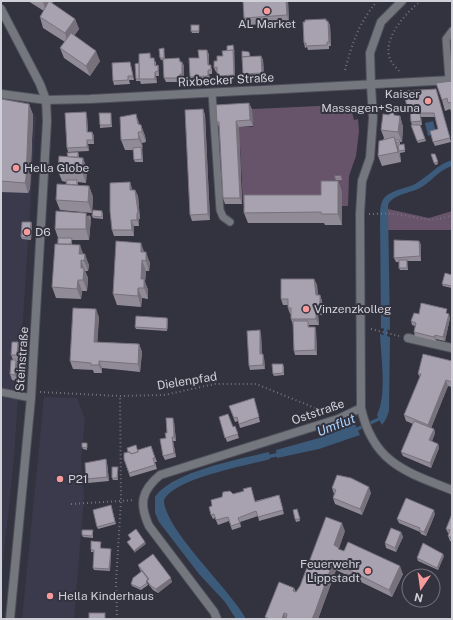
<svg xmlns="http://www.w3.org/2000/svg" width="453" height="620" font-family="'Public Sans',sans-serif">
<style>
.built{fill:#3b3a4d}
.green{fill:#68546a}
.water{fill:#3c5a79}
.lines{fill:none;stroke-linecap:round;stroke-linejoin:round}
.stream{stroke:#3c5a79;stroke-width:3.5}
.service-casing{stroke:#4f4e5b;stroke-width:9}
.minor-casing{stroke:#4f4e5b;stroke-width:10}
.tertiary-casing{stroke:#4f4e5b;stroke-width:10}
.path{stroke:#74737e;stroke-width:2;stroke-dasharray:1 3;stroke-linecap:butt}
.service{stroke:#74777d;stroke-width:7}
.minor{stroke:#74777d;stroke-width:8}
.tertiary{stroke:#74777d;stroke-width:8}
.wall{fill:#908b97}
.shaded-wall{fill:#76717b}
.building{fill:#a8a2b0;stroke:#76717b}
.poi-dot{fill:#f59b9c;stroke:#33323f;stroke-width:1.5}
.labels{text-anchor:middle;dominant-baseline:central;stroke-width:4;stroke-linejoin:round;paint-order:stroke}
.poi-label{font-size:12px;fill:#d0d0d8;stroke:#33323f;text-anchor:start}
.street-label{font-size:12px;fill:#d0d0d8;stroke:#33323f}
.water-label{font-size:13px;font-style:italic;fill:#abd4fe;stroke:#33323f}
</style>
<rect width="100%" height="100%" fill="#33323f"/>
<g class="built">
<path d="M1 105 32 111 36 117 14 458 1 581Z"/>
<path d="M44 397 77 398 85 419 81 460 84 498 74 619H22Z"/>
</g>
<g class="green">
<path d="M339 105 351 108 354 120 358 119 359 131 356 156 349 176 348 206H342V190L324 191V204H243L239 127H253L252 109Z"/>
<path d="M388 209 429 218 452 211V230H388Z"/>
</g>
<g class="water">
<path d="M433 121 436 133 428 136 425 123Z"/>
<path d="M452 160V166C438 170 431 183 418 189 409 193 392 195 388 205L390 330 381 328 380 217C380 211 380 201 386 196 393 190 407 188 415 184 428 177 437 164 452 160Z"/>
<path d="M380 334 390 337 389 411 386 419 382 425 377 415C387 395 381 357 380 334Z"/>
<path d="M355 424 360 435 319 449 277 458 276 450 319 438Z"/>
<path d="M269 452 270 459C246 466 175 478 164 500 164 529 230 589 246 619H236L225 602 199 574 159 522 155 513V497C171 472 239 459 269 452Z"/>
</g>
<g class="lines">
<g class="stream">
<path d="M385 339 386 325"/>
<path d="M353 431 379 419 381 416"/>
<path d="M266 457 281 454"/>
</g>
<g class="service-casing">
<g id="service">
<path d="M449 80 446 39 452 31"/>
<path d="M212 93 220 210 223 217 230 222"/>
<path d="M1 392 31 398"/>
</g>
</g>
<g class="minor-casing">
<g id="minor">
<path d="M371 85 373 118 370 158 362 181 360 214 361 408C373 463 406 472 452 490"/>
<path d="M408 338 452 348"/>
<path d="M10 619 31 398 47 121 46 100"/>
<path d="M217 619 214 612 149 526C139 504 141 491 160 475L338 419 361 408"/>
</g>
</g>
<g class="tertiary-casing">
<g id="tertiary">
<path d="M1 9 40 84 46 100"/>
<path d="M371 85 370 53 381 22 402 1"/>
<path d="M1 94 46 100 90 99 452 80"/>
</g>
</g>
<g class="path">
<path d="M345 70C353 41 358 25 377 1"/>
<path d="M399 71C397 68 393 65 391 61 380 41 406 12 421 1"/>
<path d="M369 214C377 214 386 213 394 214 418 216 428 225 452 215"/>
<path d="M371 329 399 336"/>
<path d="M40 392 120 396 164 395 215 384H256L325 412"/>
<path d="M71 504 134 500"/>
<path d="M117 619 116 582 121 501 120 396"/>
</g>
<use href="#service" class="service"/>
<use href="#minor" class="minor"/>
<use href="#tertiary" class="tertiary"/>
</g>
<g class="wall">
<path d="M28 1H54L52 4 75 19 79 29 74 36 100 61 90 76 64 58 60 48 65 42 43 28 40 17 44 11Z"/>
<path d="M288 1 289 23 247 25 244 18Z"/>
<path d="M327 21 330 25 331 46H329V49L308 50 307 47 305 48 304 43Z"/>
<path d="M199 27V33H192L191 31Z"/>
<path d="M234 47 235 79 219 80 217 76V72H216L214 68 217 61 227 51Z"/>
<path d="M164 48V51L165 59 179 58 181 62H182L184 66V78H182V82H166L164 78 163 60H161L160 58Z"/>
<path d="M150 53 151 58 156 62V65H158L159 69V76H156L157 83 141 84 140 81H136V79L139 63Z"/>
<path d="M209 54V65L212 69V74H209L210 80 191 81 190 77 199 58Z"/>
<path d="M250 56H261L263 60 264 77 244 78 243 74Z"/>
<path d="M131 66 134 80H129L130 84 114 85 113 81Z"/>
<path d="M452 81V114L450 109 445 111 442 100Z"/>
<path d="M436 89 451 142 435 146 433 142 438 129 435 117H421L422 125H420L426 141 418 143 411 125H412L411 122 410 112H408L407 108Z"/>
<path d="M1 99 29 104 33 115 30 189 28 193 1 192Z"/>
<path d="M203 109 205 115 210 220 192 221 190 215Z"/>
<path d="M252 109 253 126 239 127 242 204H225L223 198 219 127 217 122Z"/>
<path d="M111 113V115L112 127 100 128V125Z"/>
<path d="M87 116 88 132H92L94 136V144H88L89 151 68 152 67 148Z"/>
<path d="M395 116H400L403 127 402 142H400V144L404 146 405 152 400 153 401 162 382 166 378 156 384 138 381 130Z"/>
<path d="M140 125H141L145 136 146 142 142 143 143 162H135L134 160 133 150H125L121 140Z"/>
<path d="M78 152 79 157 87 168 86 183 78 182V185L89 186 93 197 92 213 60 210 56 200 66 184V182L62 181 58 171 68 157Z"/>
<path d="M431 154H435L438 164 435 165Z"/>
<path d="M341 176 342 180H336L335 178Z"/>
<path d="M338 181 342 192V225H325L324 223H248L244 213 321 195Z"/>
<path d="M130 182 132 190H135L138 196 140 219H139V226H134V236H114L112 230Z"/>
<path d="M103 213V219L93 218 92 216Z"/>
<path d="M88 216 91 218 89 240H72V245L83 254 89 265 88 271H85L88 278 87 291H82L81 299 56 298 52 287 58 238 55 229Z"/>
<path d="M31 222 32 224 31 240 22 239 21 237Z"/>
<path d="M419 241 421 245V261H407L408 270H400L399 268V262H396L394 258Z"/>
<path d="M144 252 150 263 149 271H146L145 282 148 290V299L142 298 141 307 117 305 113 294Z"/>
<path d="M452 275V288L443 286 442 284Z"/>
<path d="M314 279 317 285 318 295H320L322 301 323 315H318L319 325H309V327H315L316 331 317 355H295L294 351 293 325 291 319V314H290L288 308V305H283L281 299Z"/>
<path d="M419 314H448L450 318 445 341 436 339V341L415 336 414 332 415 326 412 325 411 321Z"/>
<path d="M99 317 97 342 139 344 142 352 140 372 102 368V373H94L93 370 73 369 70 361Z"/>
<path d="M167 318 168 320 167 331 136 329 135 327Z"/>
<path d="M261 334 262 354 264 358 265 369 250 370 249 366Z"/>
<path d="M18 342 20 348 19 361H17L18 366 17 381 12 380 10 374 13 360 11 355Z"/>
<path d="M452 361V387L448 386 431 428 434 429 435 433 432 441 438 444 439 448 431 468 403 456 401 452 413 424 406 421 404 415 420 377 418 374Z"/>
<path d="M284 366V375L274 376 273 374Z"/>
<path d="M254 398 260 422 240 428 238 421 235 422 229 406Z"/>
<path d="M219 417 233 427 235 426 239 438 227 442Z"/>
<path d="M174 422 176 441H173L176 457 165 460 163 456 166 438 167 433Z"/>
<path d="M87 443V450L83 449 82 447Z"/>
<path d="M151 446 157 462H155L157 469 130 477 124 459 138 450Z"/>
<path d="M106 459 107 463 109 481 88 483 86 479Z"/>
<path d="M118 469V480H113L112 478Z"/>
<path d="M332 488 371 493 362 515 335 504 333 498 334 494Z"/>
<path d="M252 491 255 501 279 495 284 514 259 521 258 516 240 522 241 527 232 530 229 521 218 525 215 518 213 519 211 515 212 506 233 494Z"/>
<path d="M111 505 116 524 98 529 97 527Z"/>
<path d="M297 509 300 521 296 522 295 519Z"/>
<path d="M435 514 426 536 421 534 420 532 399 523 397 519Z"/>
<path d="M452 514V542L450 541 448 536 449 533H448L446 529Z"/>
<path d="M345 531 339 548V549L403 574 392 597 336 570 318 619H266L265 617 294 588 296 592Z"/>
<path d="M93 532V538L83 537 82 535Z"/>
<path d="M401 532 403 537 396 552 386 548 385 543Z"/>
<path d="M101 544V548L111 549V551L110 571 94 570 93 568 94 552H91V550Z"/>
<path d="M444 556 438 570 418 561 417 558Z"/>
<path d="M138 565 172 582 158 593 153 590 149 585 148 582H147L148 585 141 590 132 586 131 584 141 572Z"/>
</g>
<g class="shaded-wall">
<path d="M43 1H54L46 12 43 2Z"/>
<path d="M286 1H288L289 23 287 15Z"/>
<path d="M75 19 79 29 68 44 65 33Z"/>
<path d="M328 21 330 25 331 46 329 42Z"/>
<path d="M233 45 234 47 235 79 234 75Z"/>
<path d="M207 50 209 54V70L208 65Z"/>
<path d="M96 51 100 61 90 76 86 66Z"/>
<path d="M261 56 263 60 264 77 262 73Z"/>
<path d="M182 62 184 66V78L182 74Z"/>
<path d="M158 65 159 69V76L158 71Z"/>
<path d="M208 70 209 74 210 80 208 76Z"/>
<path d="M155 72 156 76 157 83 155 79Z"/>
<path d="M249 103 252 109 253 126 250 120Z"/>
<path d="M29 104 33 115 30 189 28 193 25 183Z"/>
<path d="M203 109 205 115 210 220 208 214Z"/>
<path d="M86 112 87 116 88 136 87 132Z"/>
<path d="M136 114 140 125 138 124Z"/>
<path d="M400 116 403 127 402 142 398 132Z"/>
<path d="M236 121 239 127 242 204 240 198Z"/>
<path d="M141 125 145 136 146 142 142 132Z"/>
<path d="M92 132 94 136V144L93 140Z"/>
<path d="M138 132 142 143 143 149 139 139Z"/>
<path d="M394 137 398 147 401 162 398 152Z"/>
<path d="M87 140 88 144 89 151 87 147Z"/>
<path d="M83 158 87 168 86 183 82 172Z"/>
<path d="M338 181 342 192V225L338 214Z"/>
<path d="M130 182 132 188V196L130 190Z"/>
<path d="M89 186 93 197 92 213 88 202Z"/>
<path d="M135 190 138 196 140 219 138 212Z"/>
<path d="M86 213 90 222V216L91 218 89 240 86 229Z"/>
<path d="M137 213 139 219V226L137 220Z"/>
<path d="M131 220 134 226V236L132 230Z"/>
<path d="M31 222 32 224 31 240 30 238Z"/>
<path d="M419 241 421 245V261L420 256Z"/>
<path d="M141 243 145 254 141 252Z"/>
<path d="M80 245 84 256 79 254Z"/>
<path d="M146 252 150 263 149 271 146 261Z"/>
<path d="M85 254 89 265 88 271 84 261Z"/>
<path d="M81 260 88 278 87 291 83 280 81 268Z"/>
<path d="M142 260 146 271 145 282 148 290V299L141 279Z"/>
<path d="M314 279 317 285 318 301 316 295Z"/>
<path d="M78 280 82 291 81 299 77 289Z"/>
<path d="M138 288 142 298 141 307 138 296Z"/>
<path d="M320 295 322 301 323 315 320 309Z"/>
<path d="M96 309 99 317 97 350 94 342Z"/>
<path d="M316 309 318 315 319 325 316 319Z"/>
<path d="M449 314 450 318 445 341 443 337Z"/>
<path d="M167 318 168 320 167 331Z"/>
<path d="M315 327 316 331 317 355 315 350Z"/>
<path d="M260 330 261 334 262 358 260 354Z"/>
<path d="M435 335 436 339V341L434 337Z"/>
<path d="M18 342 20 348 19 361 17 355Z"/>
<path d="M139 344 142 352 140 372 138 364Z"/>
<path d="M263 354 264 358 265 369 263 365Z"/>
<path d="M16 360 18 366 17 381 15 375Z"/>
<path d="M99 361 102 368V373L99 365Z"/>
<path d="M446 380 448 386 430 431 428 425Z"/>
<path d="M173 418 174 422 176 441 174 437Z"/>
<path d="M434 429 435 433 431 444 429 440Z"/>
<path d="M172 437 173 441 176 457 174 453Z"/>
<path d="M438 444 439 448 431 468 430 463Z"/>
<path d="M106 459 107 463 109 481 107 477Z"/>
<path d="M118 467V480L117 478Z"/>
<path d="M369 487 371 493 362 515 360 509Z"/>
<path d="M434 510 435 514 426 536 424 532Z"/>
<path d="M342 523 345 531 339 548 342 555 334 545Z"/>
<path d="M401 532 403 537 396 552 395 548Z"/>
<path d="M145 542 146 544 134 553V551Z"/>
<path d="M111 549V551L110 571 109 569Z"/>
<path d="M443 554 444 556 438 570 437 568Z"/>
<path d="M333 562 336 570 318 619H312Z"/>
<path d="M400 566 403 574 392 597 389 590Z"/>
<path d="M171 578 172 582 158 593 156 589Z"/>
<path d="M284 613 286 619H282Z"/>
</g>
<g class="building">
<path d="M49 1 75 19 65 33 40 17Z"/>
<path d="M243 1H286L287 15 244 18Z"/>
<path d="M326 19V21H328L329 42H327V45L306 46V43H304L303 22H305V20Z"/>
<rect x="191" y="25" width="8" height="6"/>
<path d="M450 28H452V52Z"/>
<path d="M71 33 96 51 86 66 60 48Z"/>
<path d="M233 45 234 52 233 50 227 51V46Z"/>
<path d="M164 48V58H160L159 49Z"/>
<path d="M198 50H207L208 65H211V70H208V76L190 77 189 58H199Z"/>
<path d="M233 50 234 75 217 76V67L214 68V61H217V56H223L222 51Z"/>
<path d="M242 51 249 52 250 56 242 57Z"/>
<path d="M150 53V58H154L155 66 158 65V71L155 72V79H139V54Z"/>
<path d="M261 56 262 73 243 74 242 57Z"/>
<path d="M179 58 180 62H182V74H180V78H164L163 59Z"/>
<path d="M130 62 133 76H128V80L113 81 112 63Z"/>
<path d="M139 63V79H136L135 64Z"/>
<path d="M452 81V102L448 103 447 98 442 100 436 83Z"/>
<path d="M436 89 450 138 433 142 430 131 438 129 434 113H420L421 121 411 122 410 108H407L404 91Z"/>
<path d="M1 99 29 104 26 178 25 183 1 181Z"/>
<path d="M249 103 250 120 236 121 240 198H223L219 122H217L216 105Z"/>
<path d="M203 109 208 214 190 215 185 110Z"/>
<path d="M86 112 87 132H92L93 140H87V147L67 148 65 113Z"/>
<path d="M389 112H394V115L400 116 398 132 381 130 383 114 389 115Z"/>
<path d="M99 113H111V125H100Z"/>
<path d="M136 114 138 124 141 125 142 132H138L139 139 121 140 120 117Z"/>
<path d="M411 125H420L425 139 417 141Z"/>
<path d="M394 137 398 152 378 156 379 141Z"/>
<path d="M395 140H400L399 142 397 143Z"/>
<path d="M404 144 405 150 399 151 398 145Z"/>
<path d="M141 147 142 159 134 160 133 148Z"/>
<path d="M78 152V157H68L67 153Z"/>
<path d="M431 154H435L438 162 434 163Z"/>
<path d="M59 156 83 158 82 172 58 171Z"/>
<rect x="335" y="176" width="6" height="2"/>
<path d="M67 180H77V185L66 184Z"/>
<path d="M321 181H338V214H321V212L244 213V195H321Z"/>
<path d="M130 182V190H135L138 212 137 213V220H131L132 230H112L110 211V183Z"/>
<path d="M57 184 89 186 88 202 56 200Z"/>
<path d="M93 210 102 211V217L92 216Z"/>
<path d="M56 211 86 213V229H55Z"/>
<path d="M88 216H90V222Z"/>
<path d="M22 222H31L30 238 21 237Z"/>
<path d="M58 238H72L71 244H58Z"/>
<path d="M394 240 419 241 420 256 394 258Z"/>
<path d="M116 241 141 243V252H146V261L142 260 141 279H144V288H138V296L113 294Z"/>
<path d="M55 244 80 245 79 254H85L84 261 81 260V268H84L83 280H78L77 289 52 287Z"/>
<rect x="399" y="260" width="8" height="8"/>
<path d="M445 273 452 275V286L442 284Z"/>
<path d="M281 279H314L316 295H320V309H316V319H291V308H288V299H281Z"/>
<path d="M421 303 447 309 446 313 449 314 443 337 435 335 434 337 414 332 416 323 411 321 414 313 419 314Z"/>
<path d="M73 308 96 309 94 342 139 344 138 364 99 361V365H91V363L70 361Z"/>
<path d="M136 316 167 318V329L135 327Z"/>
<path d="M293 321H308V327H315V350L294 351Z"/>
<path d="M260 330V354H263V365L249 366 247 331Z"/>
<path d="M12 342H18L17 355H11Z"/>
<path d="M423 354 452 361V382L446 380 428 425 404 415 421 374H418Z"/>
<path d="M11 360H16L15 375 10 374Z"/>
<path d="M272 364H283V373L273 374Z"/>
<path d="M254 398 259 417 239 424 237 417 234 418 229 406Z"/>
<path d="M228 414 233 427 235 426 238 434 225 438 219 417Z"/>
<path d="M166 418H173L174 437H172L174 453 163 456 160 439 166 438 165 433H167Z"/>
<path d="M414 421 434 429 429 440 438 444 430 463 401 452Z"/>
<path d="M82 443H87V448L82 447Z"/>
<path d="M136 445 138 452 131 454 130 452H128L127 448Z"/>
<path d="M151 446 155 458H153L155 465 129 473 124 459V453L130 452 131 454 138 452V450Z"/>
<path d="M106 459 107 477 86 479 85 463Z"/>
<path d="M112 467H118L117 478H112Z"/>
<path d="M337 475 351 478 369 487 360 509 333 498 336 490 332 488Z"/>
<path d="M251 487 255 502 279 495 283 510 258 517 256 511 238 518 240 523 231 526 228 517 216 520 214 514 211 515 209 507 212 506 211 500 222 497 223 492 230 491 233 494 244 491 243 489Z"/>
<path d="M406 498 434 510 424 532 419 530 420 528 397 519Z"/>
<path d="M111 505 115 522 97 527 93 510Z"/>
<path d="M297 509 300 519H295L293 510Z"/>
<path d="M452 514V538L448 536 450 530 446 529Z"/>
<path d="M326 517 342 523 334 545 339 548 338 549 344 551 348 542 400 566 389 590 333 562 315 612 312 619H286L287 614 284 613 282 619H270L265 617 279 582 294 588 293 591 296 592 300 586Z"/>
<path d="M391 528 401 532 395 548 385 543Z"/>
<path d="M136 529 145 542 134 551 127 542 131 539 128 535Z"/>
<path d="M82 530H93L92 536 82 535Z"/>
<path d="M91 541 101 542 100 548 111 549 109 569 93 568 94 550H91Z"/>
<path d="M423 543 443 554 437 568 417 558Z"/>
<path d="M153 554 171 578 156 589 151 586 147 581 149 579 138 565Z"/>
<path d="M142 571 148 579 146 581 147 583 140 588 131 584 133 578Z"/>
<rect x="89" y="613" width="16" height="6"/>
</g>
<g class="poi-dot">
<circle cx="267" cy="11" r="4"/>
<circle cx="428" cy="101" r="4"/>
<circle cx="16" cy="168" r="4"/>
<circle cx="27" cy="232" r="4"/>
<circle cx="306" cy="309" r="4"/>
<circle cx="60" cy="479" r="4"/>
<circle cx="368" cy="571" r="4"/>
<circle cx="50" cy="596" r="4"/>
</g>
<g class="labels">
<g class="poi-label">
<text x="267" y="24" text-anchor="middle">AL Market</text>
<text x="420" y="94" text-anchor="end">Kaiser<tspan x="420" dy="14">Massagen+Sauna</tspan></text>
<text x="24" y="168">Hella Globe</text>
<text x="35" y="232">D6</text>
<text x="314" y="309">Vinzenzkolleg</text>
<text x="68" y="479">P21</text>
<text x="360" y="564" text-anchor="end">Feuerwehr<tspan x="360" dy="14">Lippstadt</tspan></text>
<text x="58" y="596">Hella Kinderhaus</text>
</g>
<g class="street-label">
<text transform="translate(226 80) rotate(-3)">Rixbecker Straße</text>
<text transform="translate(22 359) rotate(-86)">Steinstraße</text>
<text transform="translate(187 381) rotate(-9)">Dielenpfad</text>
<text transform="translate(318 412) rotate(-19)">Oststraße</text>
</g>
<g class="water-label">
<text transform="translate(336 425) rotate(-21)">Umflut</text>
</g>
</g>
<rect width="453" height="620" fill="none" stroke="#d0d0d8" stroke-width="4"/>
<g transform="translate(421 588) rotate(193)"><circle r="19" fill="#33323f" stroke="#72717c"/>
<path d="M0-3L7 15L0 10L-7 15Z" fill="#f59b9c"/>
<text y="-6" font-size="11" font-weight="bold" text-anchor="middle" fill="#d0d0d8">N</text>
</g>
</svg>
